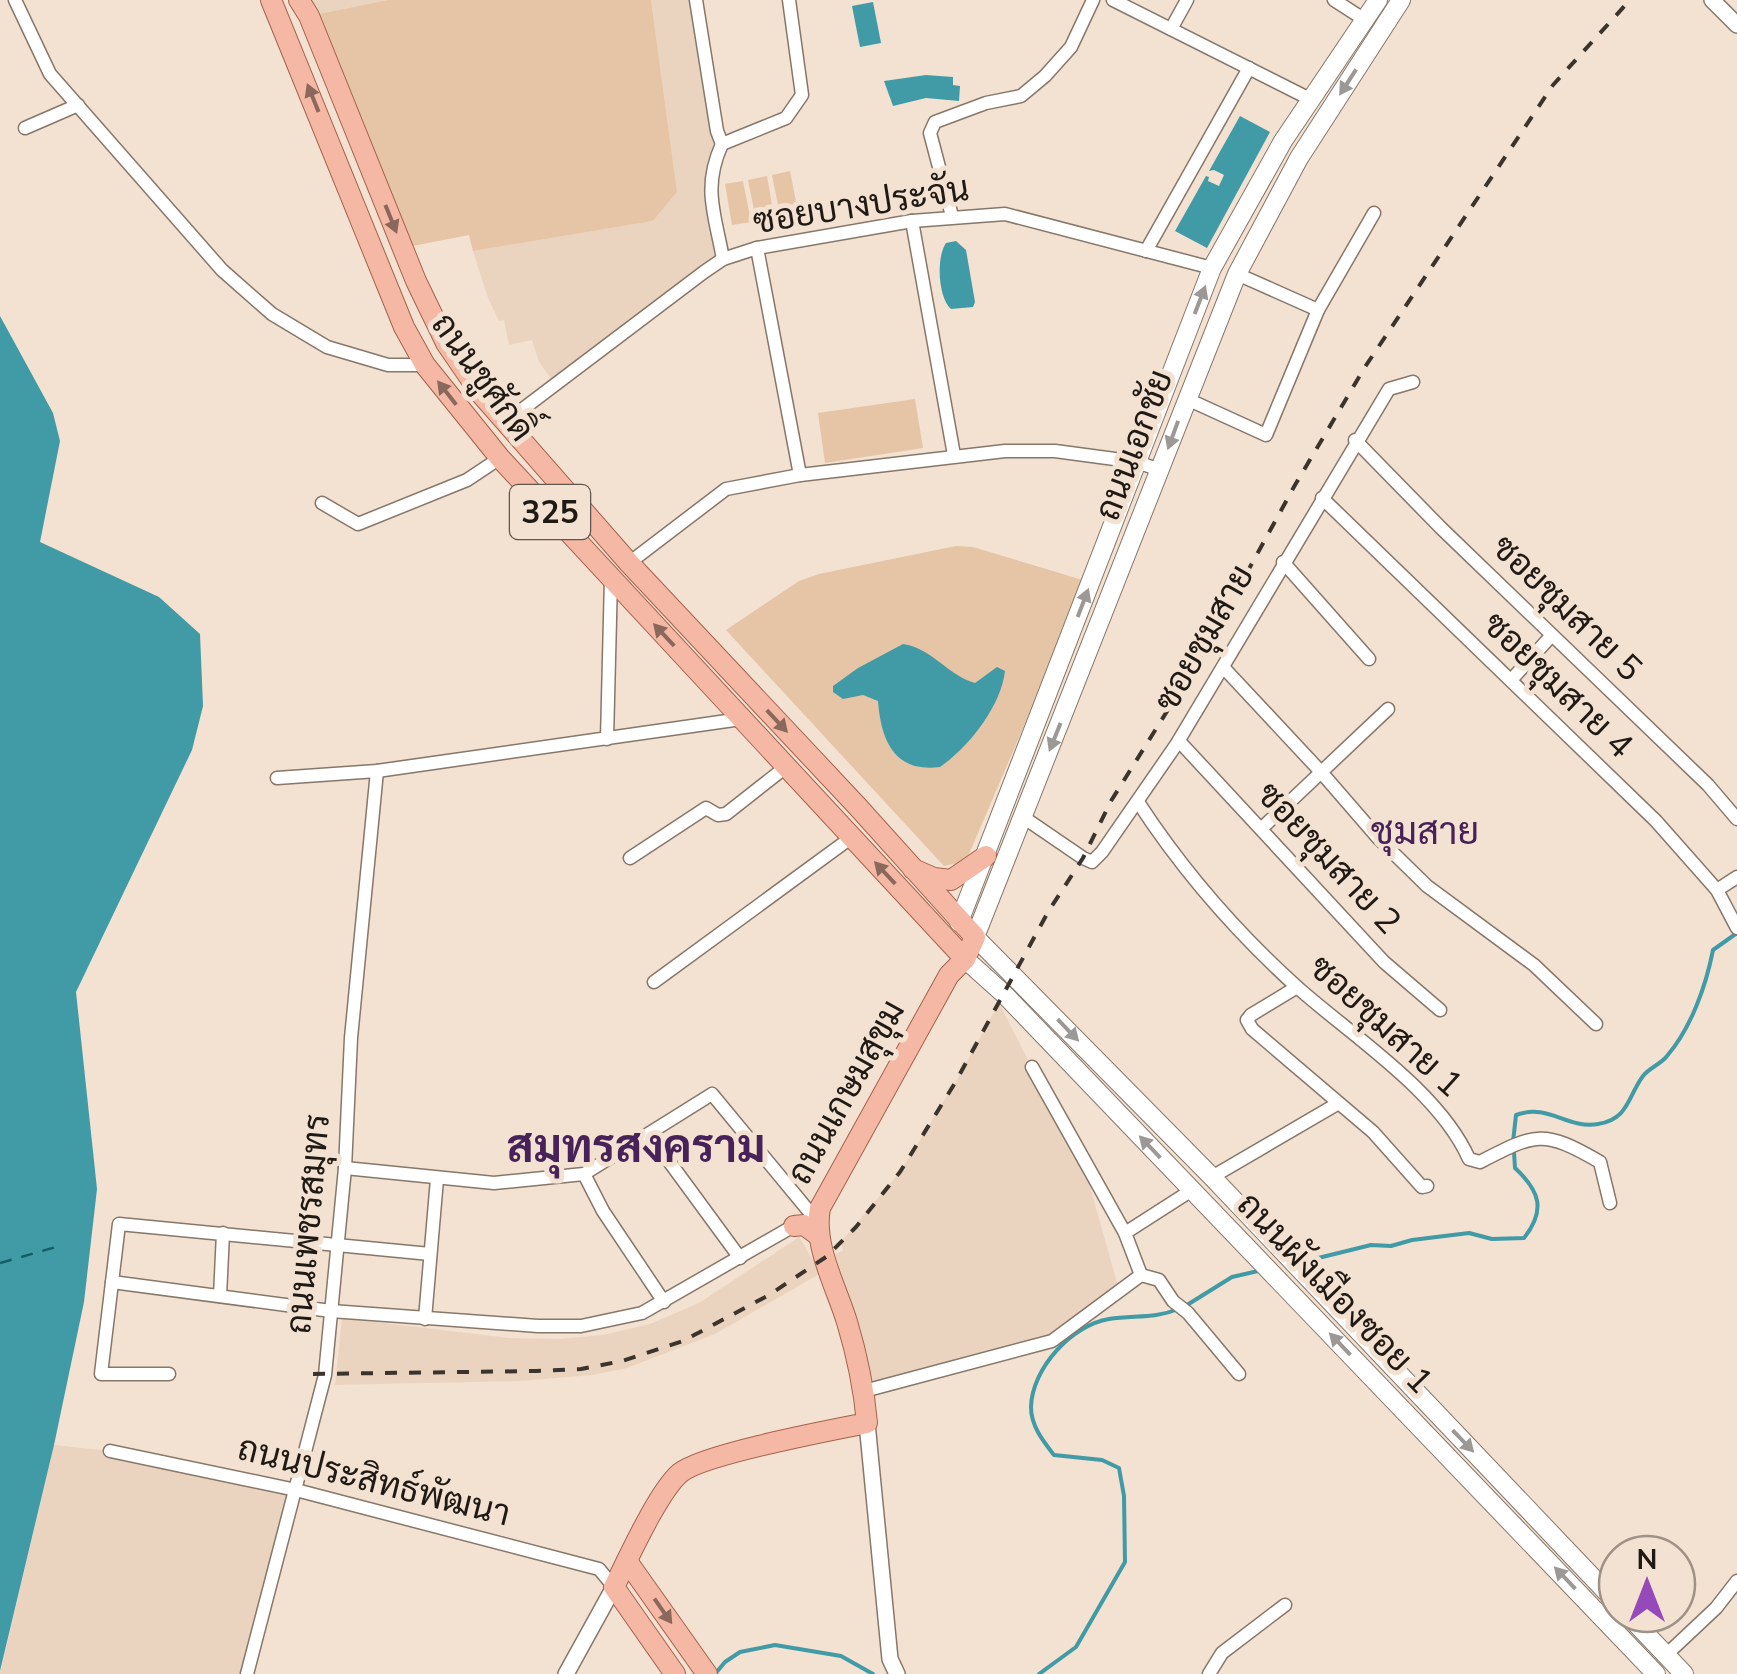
<svg xmlns="http://www.w3.org/2000/svg" width="1737" height="1674" font-family="'Nunito Sans',Sarabun,sans-serif">
<style>
.built{fill:#ebd4bf}
.green{fill:#e5c5a6}
.water{fill:#409ba6}
.lines{fill:none;stroke-linecap:round;stroke-linejoin:round}
.stream{stroke:#409ba6;stroke-width:4}
.ferry{stroke:#145e67;stroke-width:2.5;stroke-dasharray:12 10;stroke-linecap:butt}
.minor-casing{stroke:#877769;stroke-width:15}
.tertiary-casing{stroke:#877769;stroke-width:18}
.secondary-casing{stroke:#877769;stroke-width:20}
.primary-casing{stroke:#a5624b;stroke-width:22}
.minor{stroke:#fff;stroke-width:12}
.tertiary{stroke:#fff;stroke-width:15}
.secondary{stroke:#fff;stroke-width:18}
.primary{stroke:#f4b8a5;stroke-width:20}
.rail{stroke:#3b342c;stroke-width:4;stroke-dasharray:12 12;stroke-linecap:butt}
.oneway{fill:#9b9895}
.oneway2{fill:#8a695c}
.labels{text-anchor:middle;dominant-baseline:central;stroke-width:10;stroke-linejoin:round;paint-order:stroke}
.shield{fill:#f3e1d1;stroke:#5f564d;stroke-width:2.5}
.shield-label{font-size:32px;font-weight:bold;fill:#201a14}
.street-label{font-size:35px;fill:#201a14;stroke:#f3e1d1}
.neighbourhood-label{font-size:38px;fill:#472259;stroke:#f3e1d1}
.district-label{font-size:45px;font-weight:bold;fill:#472259;stroke:#f3e1d1}
</style>
<rect width="100%" height="100%" fill="#f3e1d1"/>
<g class="built">
<path d="M301 0H388L309 16Z"/>
<path d="M651 0H696L722 144 711 168 723 259 554 383 539 362 532 340 509 345 504 320 499 321 488 298 473 251 653 221 677 192Z"/>
<path d="M999 1003 1087 1176 1118 1286 1052 1341 864 1391 826 1257 843 1251 841 1242 900 1172 955 1083Z"/>
<path d="M799 1237 821 1273 715 1334 627 1368 592 1375 520 1381 335 1385 342 1318 509 1338 559 1339 603 1335 650 1324 699 1303Z"/>
<path d="M54 1445 110 1451 296 1490 249 1674H0Z"/>
</g>
<g class="green">
<path d="M388 0H651L677 192 653 221 473 251 469 235 402 248 309 16Z"/>
<path d="M790 171 798 212 780 215 772 175Z"/>
<path d="M767 176 774 217 756 220 748 180Z"/>
<path d="M743 181 751 222 732 225 725 184Z"/>
<path d="M915 399 923 448 825 463 818 413Z"/>
<path d="M956 546 973 547 1086 581 969 854 958 863 944 866 726 630 799 581 819 574Z"/>
</g>
<g class="water">
<path d="M873 2 881 43 860 47 852 6Z"/>
<path d="M926 75 953 77V85L960 86 959 101 926 98 893 106 884 81Z"/>
<path d="M1240 116 1270 132 1207 248 1175 231 1206 176 1209 177 1208 181 1219 186 1224 175 1214 170 1209 171Z"/>
<path d="M956 241 966 250 975 302 973 307 951 309C938 298 936 257 946 243Z"/>
<path d="M0 316 53 413 60 441 40 542 159 597 200 634 203 706 192 750 76 992 97 1189 84 1302 54 1445 0 1671Z"/>
<path d="M903 644C932 648 947 675 975 683L997 667 1005 671C1001 706 969 747 940 767 894 773 881 740 878 701L863 695 843 699 833 692V686L858 668Z"/>
</g>
<g class="lines">
<g class="stream">
<path d="M1513 1142 1516 1115C1549 1103 1566 1129 1598 1124 1629 1119 1628 1096 1643 1076 1649 1068 1661 1064 1667 1056 1691 1028 1706 986 1713 950L1737 933"/>
<path d="M1302 1262 1371 1245 1391 1246 1412 1240 1469 1233 1492 1239 1524 1238C1546 1210 1540 1191 1515 1168L1514 1152"/>
<path d="M1187 1305 1232 1277 1258 1271"/>
<path d="M715 1674 725 1662 740 1652 775 1645 841 1656 873 1674"/>
<path d="M1039 1674 1076 1647 1125 1562 1124 1496 1119 1468 1102 1460 1054 1455C1043 1441 1031 1426 1031 1407 1032 1368 1072 1325 1109 1319 1134 1315 1155 1319 1178 1309"/>
</g>
<path class="ferry" d="M0 1263 56 1247"/>
<g class="minor-casing">
<g id="minor">
<path d="M15 0 50 74 222 270 272 314 327 347 388 365H425"/>
<path d="M696 0 717 131 722 144"/>
<path d="M1113 0 1310 99"/>
<path d="M1334 0 1365 20"/>
<path d="M1171 29 1187 0"/>
<path d="M25 128 78 105"/>
<path d="M952 216 930 133 935 122 986 103 1021 96 1045 76 1071 47 1093 0"/>
<path d="M912 221 954 455"/>
<path d="M757 248 800 475"/>
<path d="M1146 251 1249 68"/>
<path d="M723 259C715 214 702 188 722 144L786 118 802 95 789 0"/>
<path d="M1237 274 1318 310"/>
<path d="M1187 399 1266 435 1318 310 1374 213"/>
<path d="M507 421 704 272 723 259 757 248 912 221 1005 214 1212 268"/>
<path d="M1355 440 1441 528 1708 785 1737 819"/>
<path d="M1322 498 1656 821 1717 890 1737 928"/>
<path d="M322 503 358 524 467 480 500 458"/>
<path d="M1283 562 1369 659"/>
<path d="M629 563 726 489 800 475 1005 451H1055L1137 462 1160 470"/>
<path d="M1223 667 1321 772 1379 839 1427 886 1534 965 1596 1024"/>
<path d="M1512 679 1552 635"/>
<path d="M607 739 611 578"/>
<path d="M1179 741 1384 962 1440 1010"/>
<path d="M277 778 377 771 741 719"/>
<path d="M1138 802C1183 871 1235 931 1297 987 1352 1036 1439 1091 1469 1159L1480 1162C1536 1133 1543 1129 1600 1162L1610 1203"/>
<path d="M1023 817 1083 858 1092 862 1102 852 1176 745 1389 389 1413 382"/>
<path d="M1262 828 1388 709"/>
<path d="M630 858 706 808 718 815 726 814 787 766"/>
<path d="M1717 890 1737 877"/>
<path d="M654 982 852 837"/>
<path d="M1297 987 1251 1015 1247 1020 1252 1029 1373 1132 1422 1187 1427 1186"/>
<path d="M1032 1067 1125 1233 1141 1275"/>
<path d="M649 1134 740 1258"/>
<path d="M345 1168 494 1183 584 1174 712 1094 812 1215"/>
<path d="M584 1174 603 1211 664 1302"/>
<path d="M1212 1177 1337 1104"/>
<path d="M1125 1233 1192 1190"/>
<path d="M112 1282 331 1311 538 1326H581L642 1313 797 1224"/>
<path d="M220 1296 223 1233"/>
<path d="M425 1319 437 1179"/>
<path d="M169 1374H101L119 1224 430 1254"/>
<path d="M864 1391 1052 1341 1141 1275 1159 1280 1173 1301 1188 1313 1239 1374"/>
<path d="M110 1451 296 1490 599 1569 614 1587"/>
<path d="M1666 1655 1716 1608 1737 1581"/>
<path d="M247 1674 325 1375 345 1168 351 1038 377 771"/>
<path d="M1209 1674 1222 1653 1285 1605"/>
</g>
</g>
<g class="tertiary-casing">
<g id="tertiary">
<path d="M1712 0 1737 25"/>
<path d="M867 1423 890 1659 897 1674"/>
<path d="M566 1674 614 1587"/>
</g>
</g>
<g class="secondary-casing">
<g id="secondary">
<path d="M1401 0 1299 158 1237 274 975 937 1212 1177 1617 1603"/>
<path d="M959 922 1212 268 1283 141 1378 0"/>
<path d="M965 959 1004 994 1656 1674"/>
<path d="M1627 1614 1684 1674"/>
</g>
</g>
<g class="primary-casing">
<g id="primary">
<path d="M271 0 404 327 425 365 500 458 965 959"/>
<path d="M299 0 309 16 416 281 446 343 481 394 629 563 858 807 975 937 965 959 949 975 820 1208C813 1246 836 1286 847 1322 857 1355 864 1389 867 1423 832 1430 703 1454 680 1473 658 1492 628 1559 614 1587L675 1674"/>
<path d="M913 869 934 878 951 880 986 856"/>
<path d="M794 1226 804 1225 819 1236"/>
<path d="M627 1561 707 1674"/>
</g>
</g>
<use href="#minor" class="minor"/>
<use href="#tertiary" class="tertiary"/>
<use href="#secondary" class="secondary"/>
<use href="#primary" class="primary"/>
<path class="rail" d="M313 1374 536 1371 581 1369 622 1361 683 1341 769 1295 826 1257 856 1227 900 1172 955 1083 1048 912 1083 858 1111 801 1199 660 1295 485 1365 367 1553 85 1630 0"/>
</g>
<defs><path id="oneway-solid" d="M-6-.8H1V-3.2L6.5 0L1 3.2V.8H-6Z" transform="scale(2.5)"/></defs>
<g class="oneway">
<use href="#oneway-solid" transform="translate(1348 82) rotate(123)"/>
<use href="#oneway-solid" transform="translate(1200 300) rotate(-69)"/>
<use href="#oneway-solid" transform="translate(1173 435) rotate(110)"/>
<use href="#oneway-solid" transform="translate(1083 603) rotate(-69)"/>
<use href="#oneway-solid" transform="translate(1055 737) rotate(112)"/>
<use href="#oneway-solid" transform="translate(1068 1030) rotate(46)"/>
<use href="#oneway-solid" transform="translate(1150 1147) rotate(-134)"/>
<use href="#oneway-solid" transform="translate(1340 1344) rotate(-134)"/>
<use href="#oneway-solid" transform="translate(1463 1441) rotate(46)"/>
<use href="#oneway-solid" transform="translate(1565 1578) rotate(-134)"/>
</g>
<g class="oneway2">
<use href="#oneway-solid" transform="translate(313 98) rotate(-112)"/>
<use href="#oneway-solid" transform="translate(391 219) rotate(68)"/>
<use href="#oneway-solid" transform="translate(447 393) rotate(-128)"/>
<use href="#oneway-solid" transform="translate(664 635) rotate(-133)"/>
<use href="#oneway-solid" transform="translate(777 721) rotate(47)"/>
<use href="#oneway-solid" transform="translate(885 873) rotate(-133)"/>
<use href="#oneway-solid" transform="translate(663 1611) rotate(55)"/>
</g>
<g class="labels">
<rect class="shield" x="510" y="485" width="80" height="54" rx="8"/>
<g class="shield-label">
<text x="550" y="512">325</text>
</g>
<g class="street-label">
<text transform="translate(861 205) rotate(-9)">ซอยบางประจัน</text>
<text transform="translate(483 377) rotate(54)">ถนนชูศักดิ์</text>
<text transform="translate(1134 445) rotate(-69)">ถนนเอกชัย</text>
<text transform="translate(1567 608) rotate(44)">ซอยชุมสาย 5</text>
<text transform="translate(1204 638) rotate(-60)">ซอยชุมสาย</text>
<text transform="translate(1558 685) rotate(44)">ซอยชุมสาย 4</text>
<text transform="translate(1329 858) rotate(47)">ซอยชุมสาย 2</text>
<text transform="translate(1386 1026) rotate(42)">ซอยชุมสาย 1</text>
<text transform="translate(846 1092) rotate(-61)">ถนนเกษมสุขุม</text>
<text transform="translate(308 1224) rotate(-85)">ถนนเพชรสมุทร</text>
<text transform="translate(1335 1293) rotate(46)">ถนนผังเมืองซอย 1</text>
<text transform="translate(374 1481) rotate(14)">ถนนประสิทธ์พัฒนา</text>
</g>
<g class="neighbourhood-label">
<text x="1425" y="831">ชุมสาย</text>
</g>
<g class="district-label">
<text x="636" y="1147">สมุทรสงคราม</text>
</g>
</g>
<g transform="translate(1647 1584)"><circle r="48" fill="#f3e1d1" stroke="#9f9185" stroke-width="2.5"/>
<path d="M0-8L18 38L0 25L-18 38Z" fill="#9649b9"/>
<text y="-15" font-size="28" font-weight="bold" text-anchor="middle" fill="#201a14">N</text>
</g>
</svg>
